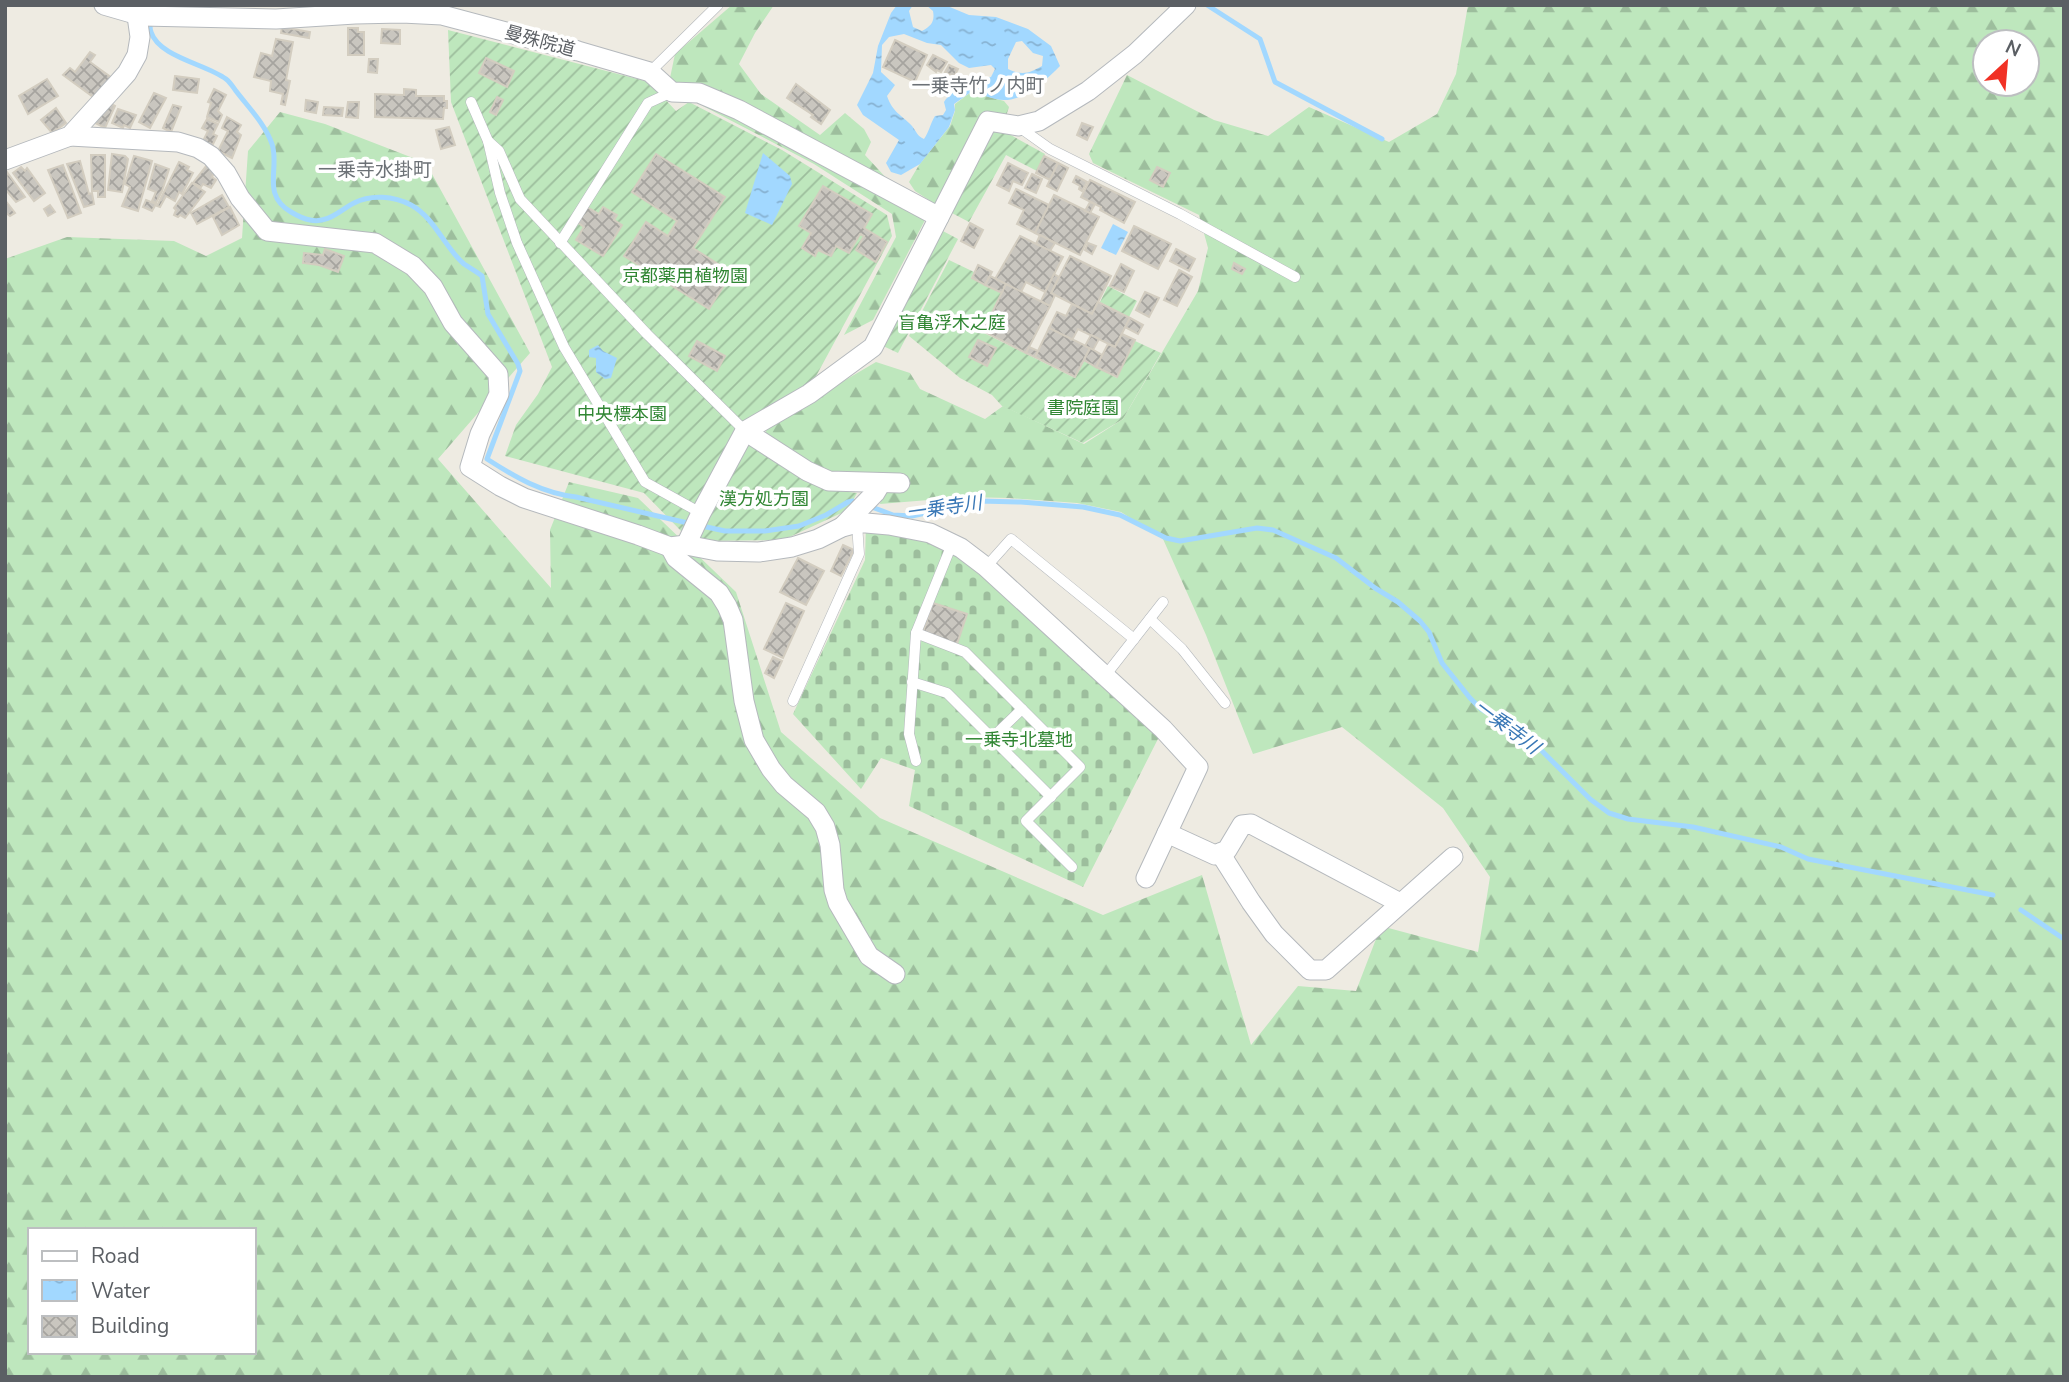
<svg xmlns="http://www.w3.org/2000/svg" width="2069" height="1382" font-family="'Nunito Sans','Noto Sans JP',sans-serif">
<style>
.forest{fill:url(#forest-firs);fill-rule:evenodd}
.cemetery{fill:url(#cemetery-stones)}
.garden{fill:url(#garden-furrows)}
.water{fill:url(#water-ripples);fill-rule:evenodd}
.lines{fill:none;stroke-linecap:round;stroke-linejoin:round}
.stream{stroke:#a2d8ff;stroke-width:5}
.building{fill:url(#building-cross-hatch);stroke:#d3cdc0;stroke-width:2}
.lane-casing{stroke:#b5b9bd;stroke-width:11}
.street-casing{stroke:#b5b9bd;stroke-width:21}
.lane{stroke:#fff;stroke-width:10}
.street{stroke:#fff;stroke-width:19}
.labels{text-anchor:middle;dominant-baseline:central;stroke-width:7;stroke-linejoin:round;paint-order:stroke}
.street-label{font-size:18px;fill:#5b5f64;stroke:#fff}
.park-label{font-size:18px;fill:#308633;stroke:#fff}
.neighbourhood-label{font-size:19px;fill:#6c7176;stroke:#fff}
.water-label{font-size:19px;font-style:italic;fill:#3a78b6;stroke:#fff}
</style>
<defs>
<pattern id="forest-firs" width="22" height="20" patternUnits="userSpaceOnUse" patternTransform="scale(1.75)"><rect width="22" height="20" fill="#bee7bd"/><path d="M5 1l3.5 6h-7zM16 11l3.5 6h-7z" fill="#9dbe9d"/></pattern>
<pattern id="cemetery-stones" width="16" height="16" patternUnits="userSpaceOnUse" patternTransform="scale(1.75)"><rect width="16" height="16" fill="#bee7bd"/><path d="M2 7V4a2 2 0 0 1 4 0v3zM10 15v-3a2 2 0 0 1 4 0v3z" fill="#9dbe9d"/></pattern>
<pattern id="garden-furrows" width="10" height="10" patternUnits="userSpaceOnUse" patternTransform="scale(1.75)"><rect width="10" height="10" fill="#bee7bd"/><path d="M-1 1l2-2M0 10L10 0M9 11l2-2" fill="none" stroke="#9dbe9d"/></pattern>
<pattern id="water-ripples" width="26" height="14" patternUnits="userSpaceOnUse" patternTransform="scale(1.75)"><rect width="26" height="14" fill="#a2d8ff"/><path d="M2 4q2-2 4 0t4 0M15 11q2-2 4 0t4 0" fill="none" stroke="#87b2d2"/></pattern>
<pattern id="building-cross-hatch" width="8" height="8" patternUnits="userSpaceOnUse" patternTransform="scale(1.75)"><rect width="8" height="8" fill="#c9c6bf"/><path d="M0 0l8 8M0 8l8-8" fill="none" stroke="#a6a49f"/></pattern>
</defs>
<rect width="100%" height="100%" fill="#eeebe2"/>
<g class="forest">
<path d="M732 5H774L755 33 739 64 761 94 820 135 845 113 864 129 871 142 865 155 925 220 873 320 844 335 896 237 892 214 814 164 703 106 670 78 675 54Z"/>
<path d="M1468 5H2064V1377H5V259L67 237 174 241 206 256 242 238 248 151 280 112 325 124 426 163 530 353 438 459 551 588 550 530 569 482 638 498 736 592 781 732 880 818 1103 915 1202 875 1251 1045 1298 986 1356 991 1381 926 1478 952 1490 877 1443 808 1342 727 1253 754 1206 635 1163 539 1121 512 1077 503 1009 498 965 497 880 504 885 476 822 474 765 438 767 426 876 362 910 373 920 389 985 419 1003 406 1084 444 1123 419 1198 291 1208 248 1199 215 1093 163 1089 154 1127 75 1214 120 1268 136 1309 107 1389 142 1437 114 1456 74ZM1985 42H2027V84H1985ZM30 1230H254V1352H30Z"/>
<path d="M971 92 1004 101 1009 107 1006 116 1000 117 940 201 935 204 915 191 909 182 919 165 950 126 955 111V104Z"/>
</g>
<path class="cemetery" d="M866 523 961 548 1163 729 1083 887 909 806 915 770 881 758 861 789 793 714 865 560Z"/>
<g class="garden">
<path d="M448 30 649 82 676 111 689 102 782 150 887 215 892 236 808 391 740 425 682 532 644 493 505 456 516 425 538 394 552 367 451 102Z"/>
<path d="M996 128H998L1045 154 1037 171 1006 155 969 222 950 212Z"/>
<path d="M941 230 958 239 898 353 881 345Z"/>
<path d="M949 260 974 272 971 278 1002 293 982 332 1075 378 1084 361 1117 378 1135 341 1161 353 1123 419 1083 443 1002 406 992 395 960 378 909 336Z"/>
<path d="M1108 286 1137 301 1129 317 1100 302Z"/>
<path d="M748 443 824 489 857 493 848 510 783 540 696 541Z"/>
</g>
<g class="water">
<path d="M897 5H913L909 11 913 27 922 31C931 26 935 22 933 11L926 5H945L969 15 996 17 1028 29 1051 46 1060 66C1046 80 1026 100 1004 100 994 100 981 94 971 92L954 104 955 110 949 127 920 164 901 175 891 172 886 163 899 140 863 115 857 105 873 73 878 46 891 13ZM904 34 927 43 941 45 959 63 969 68 991 65 995 69 991 77C977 79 951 90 944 102L946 110 943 115 935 116C930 124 929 132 924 139 917 136 917 132 912 126 901 114 893 113 887 96L895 85 881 72 882 45 889 37ZM1022 41 1033 53 1043 56 1042 66C1030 73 1022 76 1008 69V59L1016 42Z"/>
<path d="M763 153 790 176 792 184 772 225 745 213Z"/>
<path d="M1113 224 1128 232 1116 255 1101 248Z"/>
<path d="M598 345 603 351 617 358 611 378 605 379 596 372V358L589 357V350Z"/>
</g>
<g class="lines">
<g class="stream">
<path d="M153 5C152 13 148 24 151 32 159 57 206 64 226 79 230 82 233 87 236 91 249 108 265 124 272 144 280 168 261 195 291 212 296 215 304 219 310 220 328 224 340 210 354 203 371 194 394 196 411 205 435 218 444 247 464 264 470 268 476 271 482 276L488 314 518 364 520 371 487 459C515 477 542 493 576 497L692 524"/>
<path d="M1207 5 1260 39 1275 82 1382 139"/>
<path d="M869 506 893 515 912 516 980 501 1021 502 1083 507 1120 515 1166 538 1180 541 1257 528 1273 530 1336 558 1375 588 1398 602 1420 621 1429 632 1442 663 1470 698 1481 709 1513 727 1540 749 1590 799 1609 813 1628 819 1693 827 1781 847 1808 859 1993 895"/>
<path d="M702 526 725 531H765L799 526 826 515 848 502 853 501 859 503"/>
<path d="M2021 910 2064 939"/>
</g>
</g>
<g class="building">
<path d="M282 27 310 32 309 38 281 33Z"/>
<path d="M348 28H358V32H364V55H348Z"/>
<path d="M382 29 400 30V44L381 43Z"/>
<path d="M276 39 293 42 286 80 290 81 285 105 281 104 283 94 270 91 271 81 254 77 261 53 272 56Z"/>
<path d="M895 40 927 55 915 82 883 67Z"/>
<path d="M90 52 95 55 90 62 112 78 96 99 63 75 70 68 75 72Z"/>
<path d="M933 55 947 62 941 72 937 70 936 72 927 65Z"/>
<path d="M486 58 514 71 507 87 479 73Z"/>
<path d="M369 59H378L377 73 368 72Z"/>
<path d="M949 65 958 69 954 77 945 72Z"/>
<path d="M175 76 199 79 197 93 173 90Z"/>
<path d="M47 79 58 96 28 114 19 96Z"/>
<path d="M796 84 830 110 821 124 811 117 813 115 787 98Z"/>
<path d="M214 89 226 95 218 111 222 115 219 122 207 117 211 103 208 102Z"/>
<path d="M404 89 416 90V96H444V101H447V108H444L443 119 375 117V94L404 95Z"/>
<path d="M154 93 166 98 150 128 139 122Z"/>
<path d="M497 97 503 100 496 115 490 112Z"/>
<path d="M306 100 318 102 316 113 305 111Z"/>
<path d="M108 102 115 106 105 128 93 122Z"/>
<path d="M348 102H359L358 118 346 117Z"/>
<path d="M173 105 181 107 171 132 163 128Z"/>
<path d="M324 107 343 108 342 116 323 115Z"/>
<path d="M56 108 66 123 52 133 41 120Z"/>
<path d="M118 109 136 115 130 128 124 125 123 128 112 123Z"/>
<path d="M227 117 241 125 237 132 241 135 232 158 218 151 228 131 222 128Z"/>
<path d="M207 119 218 124 213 134 217 136 212 146 203 141 208 131 202 128Z"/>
<path d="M1082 123 1093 127 1087 140 1077 135Z"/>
<path d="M449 127 455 145 441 149 436 130Z"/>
<path d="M112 154 125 156 128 159 122 192 108 190Z"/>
<path d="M656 154 725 197 693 248 732 273 709 309 624 256 646 222 668 236 677 221 632 192Z"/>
<path d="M91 155H105V197H98V191H92Z"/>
<path d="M134 156 152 161 138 211 122 206 130 187 125 184Z"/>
<path d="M1044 156 1058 163 1050 180 1036 173Z"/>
<path d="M80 161 89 194 92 193 94 204 84 207 67 164Z"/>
<path d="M179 162 189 167 187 170 193 173 182 194 179 192 175 201 166 196 160 207 157 206Z"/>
<path d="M1008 163 1028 173 1022 185 1013 181 1009 191 997 185Z"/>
<path d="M1058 163 1068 168 1057 191 1047 186Z"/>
<path d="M155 164 169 169 162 191 156 203 152 201 156 192 148 189Z"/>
<path d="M63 165 81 213 68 218 48 170Z"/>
<path d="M207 165 215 171 212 177 216 180 211 188 203 184 201 187 193 183Z"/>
<path d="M21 167 25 171 27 168 45 193 34 201 13 173Z"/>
<path d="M1157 167 1170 173 1163 187 1150 180Z"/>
<path d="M7 172 25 197 16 202 5 189Z"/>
<path d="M1032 174 1042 179 1036 193 1025 188Z"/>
<path d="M1076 176 1087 182 1082 191 1079 189 1080 186 1073 182Z"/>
<path d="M1090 180 1135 202 1124 223 1100 210 1101 207 1081 197Z"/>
<path d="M192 183 205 192 185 218 180 215 178 217 174 215 176 210 174 208Z"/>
<path d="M823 186 872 214 864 228 887 242 876 262 856 250 864 236 860 234 849 253 836 246 831 256 818 250 815 256 802 248 811 233 799 226Z"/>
<path d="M1016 189 1049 205 1035 233 1017 224 1024 210 1009 203Z"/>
<path d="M222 195 229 207 197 224 191 213Z"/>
<path d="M1054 195 1099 217 1080 255 1035 233Z"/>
<path d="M5 200 15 213 10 216 5 212Z"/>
<path d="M146 200 156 204 152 211 143 207Z"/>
<path d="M1090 202 1095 204 1090 213 1085 211Z"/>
<path d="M50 205 55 212 48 216 44 209Z"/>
<path d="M230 207 239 225 222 235 213 217Z"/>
<path d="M587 207 599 214 603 207 617 215 614 220 622 225 603 256 576 240 584 227 577 222Z"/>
<path d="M970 223 983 230 974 248 961 241Z"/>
<path d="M1134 226 1171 244 1158 269 1122 251Z"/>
<path d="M1040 235 1055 243 1050 251 1036 244Z"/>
<path d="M1020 236 1063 257 1045 292 1026 282 1021 292 995 279Z"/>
<path d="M1088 243 1096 246 1092 254 1085 250Z"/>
<path d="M325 249 344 256 338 272 319 265 303 263 304 253 323 255Z"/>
<path d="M1176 249 1195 259 1189 271 1170 261Z"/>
<path d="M1070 256 1111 276 1092 314 1051 293Z"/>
<path d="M1234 263 1245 269 1242 274 1232 269Z"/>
<path d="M1121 264 1134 271 1124 292 1110 286Z"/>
<path d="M978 265 992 272 985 285 972 278Z"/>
<path d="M1179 270 1192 277 1177 306 1164 300Z"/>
<path d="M1054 274 1059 277 1051 293 1055 295 1050 306 1041 301Z"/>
<path d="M990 276 1006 284 1002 293 985 285Z"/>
<path d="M1006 284 1050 306 1026 353 983 331Z"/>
<path d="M1145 292 1159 298 1149 317 1136 310Z"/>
<path d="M1098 302 1130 318 1115 347 1078 329 1072 340 1049 328 1057 312 1066 316 1072 304 1092 314Z"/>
<path d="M1130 318 1143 325 1138 334 1125 327Z"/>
<path d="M1049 328 1090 348 1075 377 1035 357Z"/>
<path d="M1122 334 1135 340 1117 377 1096 367 1108 344 1115 347Z"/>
<path d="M1091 335 1099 339 1093 350 1085 346Z"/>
<path d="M978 340 996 348 987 366 969 357Z"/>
<path d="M697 341 725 356 717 371 689 356Z"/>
<path d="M1029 347 1038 351 1035 357 1026 353Z"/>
<path d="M1090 348 1102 355 1096 367 1084 360Z"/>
<path d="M843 545 854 550 841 576 831 571Z"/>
<path d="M798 558 824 571 806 605 780 592Z"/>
<path d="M786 603 804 611 783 658 764 649Z"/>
<path d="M933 603 967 614 957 644 923 632Z"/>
<path d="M773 657 782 661 774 678 765 673Z"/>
</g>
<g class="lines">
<g class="lane-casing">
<g id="lane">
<path d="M650 72 718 5"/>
<path d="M471 102 488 141 499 151 520 199 647 334 745 431"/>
<path d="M1019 127 1050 149 1180 214 1295 277"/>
<path d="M488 141 500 193 517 243 564 347 645 482 701 513"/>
<path d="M560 243 648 103 672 92"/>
<path d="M986 567 1011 539 1134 639"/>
<path d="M1150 619 1182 649 1225 703"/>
<path d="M916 633 965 652 1080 767 1026 821 1072 867"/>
<path d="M1105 676 1163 602"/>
<path d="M912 682 947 693 1051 797"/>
<path d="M793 701 859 554 857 523"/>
<path d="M992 738 1022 709"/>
<path d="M916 761 909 734 916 633 952 544"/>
</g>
</g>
<g class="street-casing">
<g id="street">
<path d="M104 5 142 16 276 19 355 14 402 13 442 15 578 51 650 72 672 92 699 93 739 110 939 217"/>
<path d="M70 136 178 142 198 148 211 156 226 173 240 198 267 231 375 243 413 266 433 287 453 323 498 374 499 394 480 434 470 467 500 486 524 498 638 535 670 547 686 545 717 551 759 552 792 547 818 539 842 527 857 523H866L889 525 930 533 961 548 986 567 1163 729 1198 767 1146 878"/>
<path d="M5 160 70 136 110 92 127 73 137 55 140 37 137 16"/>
<path d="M745 431 807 471 829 481 900 483"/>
<path d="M842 527 875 493 881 483"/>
<path d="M686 545 701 513 745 431 809 394 873 347 988 121 1018 126 1039 121 1088 91 1135 54 1186 5"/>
<path d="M670 547 676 558 719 593 727 606 733 620 744 701 754 740 771 769 784 785 816 812 825 827 830 845 834 890 838 903 869 956 895 974"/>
<path d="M1167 833 1215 855 1227 850 1242 825 1251 824 1400 903"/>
<path d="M1220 853 1251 902 1274 934 1310 970H1326L1453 857"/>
</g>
</g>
<use href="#lane" class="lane"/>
<use href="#street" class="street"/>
</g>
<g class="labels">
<g class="street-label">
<text transform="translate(540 41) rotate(15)">曼殊院道</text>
</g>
<g class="park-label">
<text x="685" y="276">京都薬用植物園</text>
<text x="952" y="323">盲亀浮木之庭</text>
<text x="1083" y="408">書院庭園</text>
<text x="622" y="414">中央標本園</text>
<text x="764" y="499">漢方処方園</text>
<text x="1019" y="740">一乗寺北墓地</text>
</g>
<g class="neighbourhood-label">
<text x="978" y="86">一乗寺竹ノ内町</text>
<text x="375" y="170">一乗寺水掛町</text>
</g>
<g class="water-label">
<text transform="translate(944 508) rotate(-8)">一乗寺川</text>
<text transform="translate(1507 727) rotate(37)">一乗寺川</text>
</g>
</g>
<rect width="2069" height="1382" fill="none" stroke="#5b5f64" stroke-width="14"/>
<rect x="28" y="1228" width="228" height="126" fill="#ffffff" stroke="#bdbfc1" stroke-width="2"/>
<rect x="42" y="1251" width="35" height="10" fill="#ffffff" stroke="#bdbfc1" stroke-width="2"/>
<text x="91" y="1263" font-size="21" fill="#5b5f64">Road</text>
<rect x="42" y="1280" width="35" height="21" fill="url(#water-ripples)" stroke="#bdbfc1" stroke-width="2"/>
<text x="91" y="1298" font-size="21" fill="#5b5f64">Water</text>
<rect x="42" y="1316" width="35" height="21" fill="url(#building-cross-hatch)" stroke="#bdbfc1" stroke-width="2"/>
<text x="91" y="1333" font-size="21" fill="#5b5f64">Building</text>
<g transform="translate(2006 63) rotate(26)"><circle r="33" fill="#ffffff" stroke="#bdbfc1" stroke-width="2"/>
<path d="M0-5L12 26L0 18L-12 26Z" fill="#f13125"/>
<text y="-10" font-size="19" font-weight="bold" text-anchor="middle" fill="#5b5f64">N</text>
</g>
</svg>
